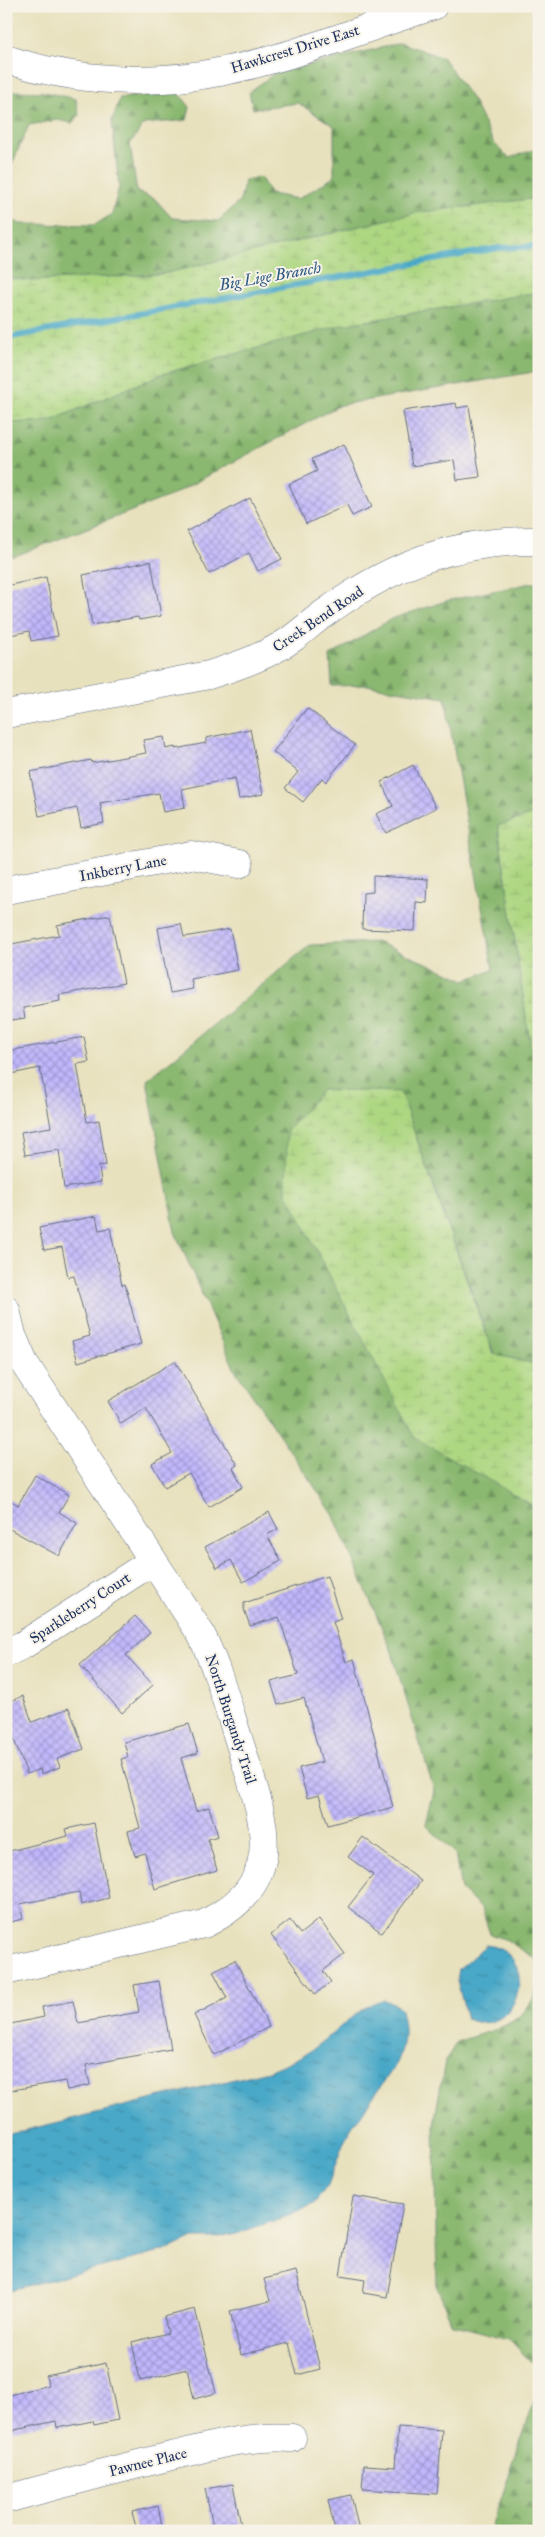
<svg xmlns="http://www.w3.org/2000/svg" width="545" height="2537" font-family="'IM FELL Great Primer',serif">
<style>
.forest{fill:url(#forest-firs);stroke:#527467}
.wetland{fill:url(#wetland-marsh);stroke:#648370}
.water{fill:url(#water-ripples);stroke:#326c92}
.lines{fill:none;stroke-linecap:round;stroke-linejoin:round}
.stream{stroke:#48a8c7;stroke-width:6}
.building{fill:url(#building-cross-hatch)}
.minor-casing{stroke:#636d7f;stroke-width:29}
.minor{stroke:#fff;stroke-width:28}
.labels{text-anchor:middle;dominant-baseline:central;stroke-width:4;stroke-linejoin:round;paint-order:stroke}
.street-label{font-size:15px;fill:#1b2f5e;stroke:#f7f3e8}
.water-label{font-size:16px;font-style:italic;fill:#2b5983;stroke:#f7f3e8}
</style>
<defs>
<pattern id="forest-firs" width="22" height="20" patternUnits="userSpaceOnUse" patternTransform="scale(1.25)"><rect width="22" height="20" fill="#8ab870"/><path d="M5 1l3.5 6h-7zM16 11l3.5 6h-7z" fill="#70965f"/></pattern>
<pattern id="wetland-marsh" width="20" height="14" patternUnits="userSpaceOnUse" patternTransform="scale(1.25)"><rect width="20" height="14" fill="#aed782"/><path d="M1 5h8M5 5V1M11 12h8M15 12V8" fill="none" stroke="#95b973"/></pattern>
<pattern id="water-ripples" width="26" height="14" patternUnits="userSpaceOnUse" patternTransform="scale(1.25)"><rect width="26" height="14" fill="#48a8c7"/><path d="M2 4q2-2 4 0t4 0M15 11q2-2 4 0t4 0" fill="none" stroke="#3b89a5"/></pattern>
<pattern id="building-cross-hatch" width="8" height="8" patternUnits="userSpaceOnUse" patternTransform="scale(1.25)"><rect width="8" height="8" fill="#c1b7fc"/><path d="M0 0l8 8M0 8l8-8" fill="none" stroke="#9c95cf"/></pattern>
</defs>
<rect width="100%" height="100%" fill="#f7f3e8"/>
<filter id="ink" filterUnits="userSpaceOnUse"><feTurbulence type="fractalNoise" baseFrequency=".02" numOctaves="2"/><feDisplacementMap in="SourceGraphic" scale="10" xChannelSelector="R" yChannelSelector="G"/><feConvolveMatrix kernelMatrix="1 2 1 2 8 2 1 2 1" color-interpolation-filters="sRGB"/></filter>
<filter id="wash" filterUnits="userSpaceOnUse"><feTurbulence type="fractalNoise" baseFrequency=".0096" numOctaves="4" result="noise"/><feDisplacementMap in="SourceGraphic" scale="20" xChannelSelector="R" yChannelSelector="G"/><feGaussianBlur stdDeviation="1.12" result="paint"/><feColorMatrix in="noise" values="0 0 0 0 0 0 0 0 0 0 0 0 0 0 0 0 0 1.4 0 .05"/><feComposite in="paint" operator="in"/></filter>
<g filter="url(#wash)">
<rect width="100%" height="100%" fill="#e8e1bd"/>
<g class="forest">
<path d="M401 43 443 58 473 101 493 142 509 158 539 148V198L414 213 163 274 32 281 6 278V216L20 224 95 225 112 214 119 187 112 121 120 98 179 93 190 107 187 120 144 124 130 144 137 192 155 199 172 218 218 221 240 201 245 180 260 177 271 194 298 199 334 177V126L298 103 253 109 249 92 275 73Z"/>
<path d="M15 91 44 92 76 99 79 116 72 123 57 120 29 125 6 178V99Z"/>
<path d="M539 292V371L340 405 170 496 15 556 6 557V423L50 421 162 374 342 325Z"/>
<path d="M531 583H539V812L498 826 531 1049 539 1050V1365L494 1354 400 1092 498 1483 539 1509V1976L537 1960 507 1940 490 1934 482 1909 461 1890 455 1853 426 1825 434 1790 391 1649 333 1514 235 1370 175 1232 147 1080 310 945 377 942 465 980 493 970 445 698 367 685 332 686 330 656 391 619 446 601Z"/>
<path d="M539 1986V2370L509 2339 452 2324 437 2287 434 2124 445 2061 457 2042C494 2028 523 2029 539 1986Z"/>
<path d="M539 2388V2531H490Z"/>
</g>
<g class="wetland">
<path d="M539 198V292L342 325 162 374 50 421 6 423V278L32 281 163 274 414 213Z"/>
<path d="M539 812V1050L531 1049 498 826Z"/>
<path d="M322 1090 400 1092 493 1354 539 1365V1509L414 1437 286 1192 287 1131Z"/>
</g>
<g class="water">
<path d="M486 1945C545 1953 517 2042 467 2019L457 1981 459 1969Z"/>
<path d="M383 2000 394 2003 401 2010C406 2029 405 2045 397 2063L352 2127 344 2142 328 2185 314 2204 283 2218 244 2231 215 2238H194L165 2251 6 2291V2135L268 2071C281 2065 295 2060 307 2053 331 2039 358 2005 383 2000Z"/>
</g>
<g class="lines">
<path class="stream" d="M6 338 499 248 539 246"/>
</g>
<g id="blocks">
<g class="building">
<path d="M456 403 457 408 469 406 480 477 457 480 454 460 412 466 403 411Z"/>
<path d="M344 444 372 507 352 516 347 505 306 524 289 484 317 471 312 459Z"/>
<path d="M250 498 282 559 258 571 249 553 209 574 187 531Z"/>
<path d="M151 561 161 616 139 620 138 617 92 625 83 575Z"/>
<path d="M46 577 58 636 31 641 29 631 6 636V586Z"/>
<path d="M307 708 355 745 326 782 322 778 303 802 285 788 298 772 273 752Z"/>
<path d="M250 729 263 794 239 799 235 778 182 789 185 808 163 812 159 793 100 803 104 823 81 828 77 808 39 816 30 772 91 760 92 763 146 753 143 740 164 737 166 749 175 747V749L206 743V738Z"/>
<path d="M413 765 436 808 386 833 376 814 393 806 381 782Z"/>
<path d="M373 876 428 879 427 903 416 902 415 931 362 929 363 893 373 892Z"/>
<path d="M110 915 124 983 59 995 60 1001 23 1008 25 1018 6 1021V945L59 935 57 925Z"/>
<path d="M181 924 184 937 230 929 238 970 191 979 193 989 170 993 158 928Z"/>
<path d="M84 1037 89 1062 77 1064 87 1122 99 1120 106 1165 99 1166 101 1182 64 1188 59 1150 25 1155 21 1132 51 1127 40 1068 11 1074 7 1051Z"/>
<path d="M96 1216 99 1230 110 1228 122 1285 125 1284 141 1344 78 1362 72 1341 90 1336 74 1276 68 1277 62 1247 44 1250 39 1228Z"/>
<path d="M175 1361 237 1465 233 1468 243 1487 209 1507 189 1473 165 1487 152 1464 172 1453 146 1408 121 1424 108 1401Z"/>
<path d="M35 1475 69 1495 59 1512 77 1523 59 1556 6 1527V1498L18 1505Z"/>
<path d="M269 1512 278 1529 267 1535 281 1561 243 1582 231 1560 217 1568 205 1547Z"/>
<path d="M327 1576 341 1619 333 1622 346 1662 354 1659 393 1807 328 1825 319 1795 307 1798 299 1768 322 1762 304 1698 278 1705 271 1682 298 1675 279 1617 250 1626 244 1609V1603Z"/>
<path d="M135 1616 150 1633 126 1655 153 1685 122 1713 80 1665Z"/>
<path d="M23 1696 32 1722 69 1708 84 1749 57 1759 60 1767 41 1774 40 1769 27 1774 6 1718V1703Z"/>
<path d="M189 1724 198 1753 181 1758 196 1811 209 1807 218 1836 208 1839 217 1870 155 1889 145 1853 135 1856 128 1831 140 1828 121 1759 128 1757 124 1742Z"/>
<path d="M94 1823 109 1898 81 1905 79 1892 20 1904 23 1919 6 1923V1852L68 1836 66 1829Z"/>
<path d="M363 1837 421 1881 382 1933 348 1907 373 1875 348 1857Z"/>
<path d="M319 1919 345 1954 323 1971 331 1982 315 1994 271 1935 290 1920 300 1934Z"/>
<path d="M235 1960 269 2027 214 2055 194 2015 227 1998 213 1971Z"/>
<path d="M159 1981 171 2049 86 2065 90 2085 67 2090 65 2081 6 2091V2025L44 2017 42 2007 73 2001 78 2023 139 2012 134 1985Z"/>
<path d="M353 2196 403 2204 387 2297 363 2293 365 2280 340 2276Z"/>
<path d="M296 2271 320 2369 297 2375 289 2343 241 2355 230 2311 270 2301 264 2279Z"/>
<path d="M195 2309 216 2393 194 2399 187 2369 140 2381 132 2342 168 2333 164 2317Z"/>
<path d="M106 2363 118 2420 94 2425 93 2421 57 2428 56 2421 6 2432V2396L48 2385 46 2376Z"/>
<path d="M398 2427 442 2430 437 2494 362 2489 364 2465 395 2467Z"/>
<path d="M233 2484 242 2531H214L205 2489Z"/>
<path d="M351 2495 359 2531H335L328 2500Z"/>
<path d="M158 2506 163 2531H137L132 2512Z"/>
</g>
</g>
</g>
<g filter="url(#ink)">
<use href="#blocks" fill-opacity="0" stroke="#636d7f" stroke-width="1"/>
<g class="lines">
<g class="minor-casing">
<g id="minor">
<path d="M6 59C75 82 152 86 224 71 295 57 364 28 433 6"/>
<path d="M6 714 209 675C237 666 268 656 293 638 306 628 318 617 332 608 397 562 459 540 539 541"/>
<path d="M6 890 191 855 239 864"/>
<path d="M6 1310 12 1335 24 1363 201 1634C218 1669 228 1707 240 1744 263 1818 292 1881 204 1924L6 1971"/>
<path d="M6 1653 23 1645 153 1561"/>
<path d="M6 2499C63 2484 119 2468 176 2455 215 2445 251 2435 292 2438"/>
</g>
</g>
<use href="#minor" class="minor"/>
</g>
</g>
<g class="labels">
<g class="street-label">
<text transform="translate(295 49) rotate(-17)">Hawkcrest Drive East</text>
<text transform="translate(318 619) rotate(-34)">Creek Bend Road</text>
<text transform="translate(123 868) rotate(-11)">Inkberry Lane</text>
<text transform="translate(80 1608) rotate(-33)">Sparkleberry Court</text>
<text transform="translate(231 1719) rotate(72)">North Burgandy Trail</text>
<text transform="translate(148 2462) rotate(-14)">Pawnee Place</text>
</g>
<g class="water-label">
<text transform="translate(270 276) rotate(-10)">Big Lige Branch</text>
</g>
</g>
<rect width="545" height="2537" fill="none" stroke="#f7f3e8" stroke-width="25"/>
</svg>
